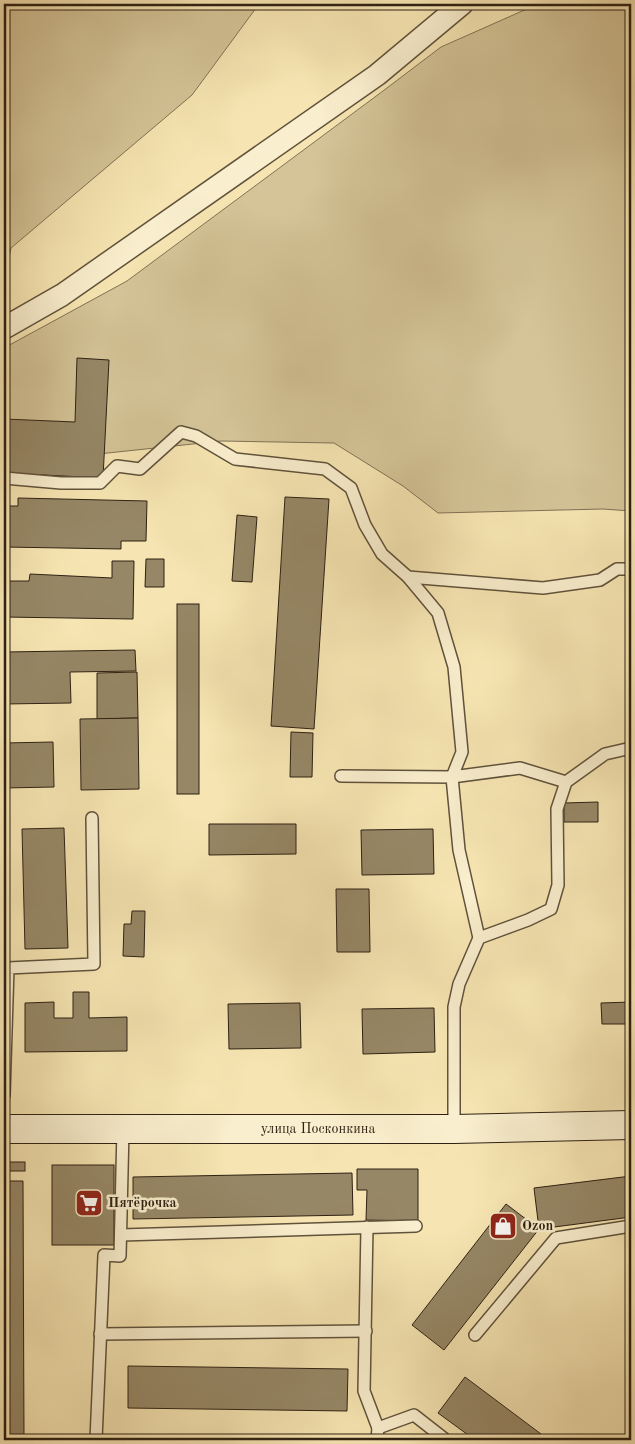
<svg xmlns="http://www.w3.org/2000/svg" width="635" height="1444" font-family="'Old Standard TT',serif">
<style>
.green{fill:#d4c497;stroke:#817255}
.building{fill:#968766;stroke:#2e2113}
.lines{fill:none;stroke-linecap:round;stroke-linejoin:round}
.lane-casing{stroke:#60523b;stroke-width:14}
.street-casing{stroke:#60523b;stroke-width:24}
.secondary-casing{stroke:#2e2113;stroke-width:30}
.lane{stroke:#f9eecd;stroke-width:11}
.street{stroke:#f9eecd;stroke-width:21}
.secondary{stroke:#f9eecd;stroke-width:28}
.labels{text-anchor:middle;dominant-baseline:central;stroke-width:5;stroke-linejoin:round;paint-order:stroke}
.street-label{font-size:14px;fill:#2e2113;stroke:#f9eecd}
.poi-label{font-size:14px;font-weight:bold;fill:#2e2113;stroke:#f9eecd;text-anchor:start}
</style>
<rect width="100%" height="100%" fill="#f6e5b2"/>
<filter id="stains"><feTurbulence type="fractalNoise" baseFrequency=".004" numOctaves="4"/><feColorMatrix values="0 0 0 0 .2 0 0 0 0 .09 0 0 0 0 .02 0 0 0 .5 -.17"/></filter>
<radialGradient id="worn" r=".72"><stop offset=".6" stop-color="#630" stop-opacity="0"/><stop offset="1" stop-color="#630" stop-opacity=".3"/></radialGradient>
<g class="green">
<path d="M4 4H259L192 95 11 248 4 281Z"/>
<path d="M538 4H631V511L603 509 438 513 403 486 334 443 221 441 4 464V348L127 281 383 91 441 47Z"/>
</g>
<g class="building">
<path d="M77 358 109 360 103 478 4 473V419L75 422Z"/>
<path d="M285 497 329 499 314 729 271 726Z"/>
<path d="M18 498 147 501 146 541H121V549L4 547V506H18Z"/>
<path d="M237 515 257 517 252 582 232 581Z"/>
<path d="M146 559H164V587H145Z"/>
<path d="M112 561H134L133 619 4 617V581H29L30 574 112 578Z"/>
<rect x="177" y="604" width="22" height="190"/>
<path d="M135 650 136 671 70 672 71 703 4 704V652Z"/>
<path d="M137 672 138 718 97 719V673Z"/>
<path d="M138 718 139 789 81 790 80 719Z"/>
<path d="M291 732 313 733 312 777H290Z"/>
<path d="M53 742 54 787 4 788V743Z"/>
<path d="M598 802V822H564V803Z"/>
<path d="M209 824H296V854L209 855Z"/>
<path d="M64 828 68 948 25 949 22 829Z"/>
<path d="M433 829 434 874 362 875 361 830Z"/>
<path d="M336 889H369L370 952H337Z"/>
<path d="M132 911H145L144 957 123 956 124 924H131Z"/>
<path d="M73 992H89V1018L127 1017V1051L25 1052V1003L54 1002V1018H73Z"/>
<path d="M631 1002V1024H602L601 1003Z"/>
<path d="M300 1003 301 1048 229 1049 228 1004Z"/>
<path d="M434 1008 435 1052 363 1054 362 1009Z"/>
<rect x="9" y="1162" width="16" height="9"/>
<rect x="52" y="1165" width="62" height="80"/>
<path d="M357 1169H418V1221L366 1220 367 1190H357Z"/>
<path d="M352 1173 353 1215 133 1219V1177Z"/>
<path d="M631 1176V1217L539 1229 534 1188Z"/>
<path d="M4 1181H23L24 1440H4Z"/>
<path d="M506 1204 539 1229 444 1350 412 1325Z"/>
<path d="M128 1366 348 1369 347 1411 128 1408Z"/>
<path d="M465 1377 549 1440H475L438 1413Z"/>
</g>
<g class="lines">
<g class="lane-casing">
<g id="lane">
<path d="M4 478 61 483H100L117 466 140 469 181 432 196 436 235 459 325 469 351 488 365 525 382 554 408 577 543 588 600 580 617 569H631"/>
<path d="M408 577 438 613 454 667 462 752 452 777 520 768 566 782"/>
<path d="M341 776 452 777 459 850 479 938"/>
<path d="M4 1095 8 968 94 964 92 818"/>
<path d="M454 1129V1007L459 984 479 938 528 920 551 909 558 885 557 809 566 782 605 754 631 748"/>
<path d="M367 1227 364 1391 378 1428"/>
<path d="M121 1235 416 1226"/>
<path d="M100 1334 366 1331"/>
<path d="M475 1335 556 1238 631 1226"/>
<path d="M96 1440 104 1255 120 1256 123 1129"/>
<path d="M377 1440 378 1428 414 1415 446 1440"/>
</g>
</g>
<g class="street-casing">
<path id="street" d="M4 328 62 295 377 75 462 4"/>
</g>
<g class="secondary-casing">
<path id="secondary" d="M4 1129H454L631 1125"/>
</g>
<use href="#lane" class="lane"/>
<use href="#street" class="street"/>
<use href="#secondary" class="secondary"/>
</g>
<defs>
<g id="supermarket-square" transform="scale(1.4375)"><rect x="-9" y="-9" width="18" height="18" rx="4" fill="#8f2418" stroke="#f9eecd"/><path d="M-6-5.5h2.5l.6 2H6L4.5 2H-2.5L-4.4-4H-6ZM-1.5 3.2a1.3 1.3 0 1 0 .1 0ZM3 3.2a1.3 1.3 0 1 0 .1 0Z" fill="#fff"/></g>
<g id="shop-square" transform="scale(1.4375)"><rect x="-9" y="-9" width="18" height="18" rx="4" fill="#8f2418" stroke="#f9eecd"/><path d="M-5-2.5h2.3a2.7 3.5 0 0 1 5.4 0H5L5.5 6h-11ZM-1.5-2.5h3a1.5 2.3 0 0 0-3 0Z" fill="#fff"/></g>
</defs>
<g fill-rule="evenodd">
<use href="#supermarket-square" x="89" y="1203"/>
<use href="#shop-square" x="503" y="1226"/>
</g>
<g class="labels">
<g class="street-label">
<text x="318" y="1129">улица Посконкина</text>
</g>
<g class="poi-label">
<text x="108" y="1203">Пятёрочка</text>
<text x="522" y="1226">Ozon</text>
</g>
</g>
<rect width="635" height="1444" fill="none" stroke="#f6e5b2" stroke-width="20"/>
<rect x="5" y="5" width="625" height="1434" fill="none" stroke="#2e2113" stroke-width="2.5"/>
<rect x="10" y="10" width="615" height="1424" fill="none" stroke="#2e2113"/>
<rect width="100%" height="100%" filter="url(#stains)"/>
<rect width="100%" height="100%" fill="url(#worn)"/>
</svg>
